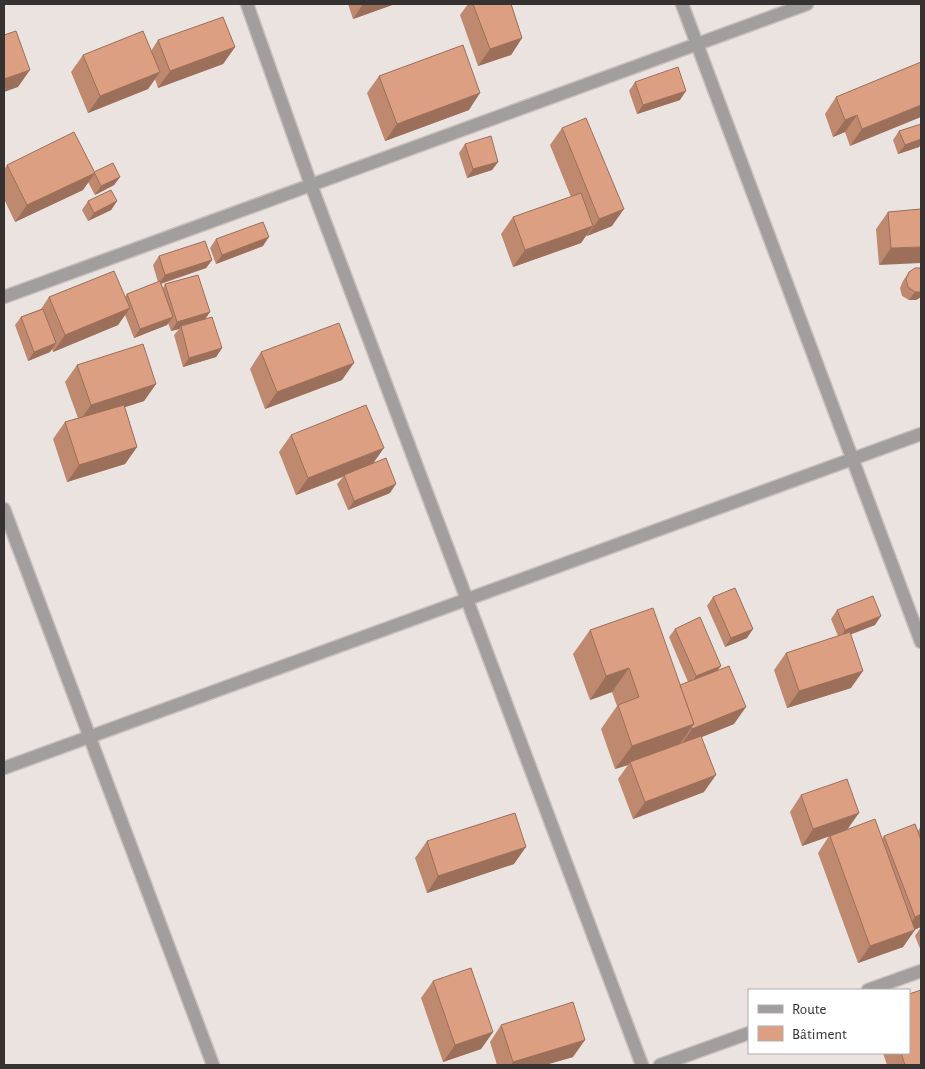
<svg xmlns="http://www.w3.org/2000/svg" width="925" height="1069" font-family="'Alegreya Sans',sans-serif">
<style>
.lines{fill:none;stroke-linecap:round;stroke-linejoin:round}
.minor-casing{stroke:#c7c0bd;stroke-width:15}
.minor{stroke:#a29e9e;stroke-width:12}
.wall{fill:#be896f}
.shaded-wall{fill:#9b6f5a}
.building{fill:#dd9f81;stroke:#9b6f5a}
</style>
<rect width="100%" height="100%" fill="#ebe3e0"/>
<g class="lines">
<g class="minor-casing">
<g id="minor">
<path d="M247 4 311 185 642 1065"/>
<path d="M682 4 921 642"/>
<path d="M4 297 807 4"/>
<path d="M4 509 213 1065"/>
<path d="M4 768 921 434"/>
<path d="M868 990 921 971"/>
<path d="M660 1065 749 1033"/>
</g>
</g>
<use href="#minor" class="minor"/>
</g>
<g class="wall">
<path d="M348 4H395L353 19Z"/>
<path d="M468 4H511L522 38 511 55 478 66 460 15Z"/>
<path d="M158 40 235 47 223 64 158 88 155 79 148 89 88 113 71 72 83 55 151 51Z"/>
<path d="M921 62 850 146 845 132 833 137 825 114 836 97Z"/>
<path d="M379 76 469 110 385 141 367 93Z"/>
<path d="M635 82 680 100 637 114 629 91Z"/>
<path d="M562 128 612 226 587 236 586 235 581 243 513 267 501 234 513 217 571 197 550 145Z"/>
<path d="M899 131 921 139V144L919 147 898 154 893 140Z"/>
<path d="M465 144 498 162 492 170 467 178 459 153Z"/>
<path d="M7 165 94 172 120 177 114 185 95 195 88 182 83 190 15 222 4 199V170Z"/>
<path d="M88 201H117L111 210 88 221 82 210Z"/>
<path d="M921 209 879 265 876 229 888 212Z"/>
<path d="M216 239 263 246 216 264 210 248Z"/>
<path d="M159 256 212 260 206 268 161 284 163 288 165 284 205 319 222 348 216 357 183 367 174 335 179 329 171 331 168 323 167 325 134 338 125 315 118 325 53 352 52 349 50 352 28 361 15 325 21 317 41 309 49 297H125L127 294 158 282 153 265Z"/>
<path d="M921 268V297L916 300H909L902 296 900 288 903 281 909 272Z"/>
<path d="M261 352 342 380 265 409 250 369Z"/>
<path d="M77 365 156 384 144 401 125 407 137 447 125 464 67 482 53 439 65 422 78 418 65 382Z"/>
<path d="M291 435 373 464 390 493 348 510 337 484 343 477 296 495 279 452Z"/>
<path d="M713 597 747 638 725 647 707 606Z"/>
<path d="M837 610 875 625 851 634V688L787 708 774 670 786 653 838 636 831 619Z"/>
<path d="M675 629 718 670 734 724 701 737 704 792 633 819 618 779 628 765 615 769 601 729 617 706 612 692 590 700 573 654 590 630 680 685 688 682 669 637Z"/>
<path d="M801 795 848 829 882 839 884 836 918 831 921 826V951L915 936 921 927 914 930 903 947 858 963 818 853 829 836 802 846 790 812Z"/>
<path d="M427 841 514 864 427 893 415 858Z"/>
<path d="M433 981 493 1032 481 1049 443 1062 421 998Z"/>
<path d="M501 1025 573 1057 545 1065H497L490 1042Z"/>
<path d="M883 1053H909L921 1065H887Z"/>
</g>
<g class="shaded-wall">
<path d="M363 4H395L353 19Z"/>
<path d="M522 38 511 55 478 66 490 49Z"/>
<path d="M235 47 223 64 158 88 170 71Z"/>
<path d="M30 70 18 87 4 92V79Z"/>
<path d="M160 72 148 89 88 113 100 96Z"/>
<path d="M686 91 680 100 637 114 643 105Z"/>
<path d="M480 93 469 110 385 141 397 124Z"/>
<path d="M921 105V117L850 146 862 129Z"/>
<path d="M857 115 845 132 833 137 845 120Z"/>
<path d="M921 139V144L919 147 898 154 905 145Z"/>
<path d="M498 162 492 170 467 178 473 169Z"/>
<path d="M95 173 83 190 15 222 27 205Z"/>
<path d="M120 177 114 185 95 195 101 186Z"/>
<path d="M117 201 111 210 88 221 94 213Z"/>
<path d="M624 209 612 226 587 236 599 219Z"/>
<path d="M593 226 581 243 513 267 525 250Z"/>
<path d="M269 237 263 246 216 264 222 255Z"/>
<path d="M921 247V263L879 265 891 248Z"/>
<path d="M212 260 206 268 159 284 165 275Z"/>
<path d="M915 292H921V297L916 300H909Z"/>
<path d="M130 308 118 325 53 352 65 335Z"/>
<path d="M210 312 204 321 181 326 179 329 171 331 177 322Z"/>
<path d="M173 317 167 325 134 338 140 329Z"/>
<path d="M56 343 50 352 28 361 34 352Z"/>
<path d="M222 348 216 357 183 367 189 358Z"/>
<path d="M354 363 342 380 265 409 277 392Z"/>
<path d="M156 384 144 401 79 422 91 405Z"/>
<path d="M137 447 125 464 67 482 79 465Z"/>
<path d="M384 448 372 465 296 495 308 478Z"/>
<path d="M396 484 390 493 348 510 354 501Z"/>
<path d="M881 616 875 625 839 639 845 630Z"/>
<path d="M753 629 747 638 725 647 731 638Z"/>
<path d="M721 666 714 675 690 685 696 676Z"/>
<path d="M629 668 612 692 590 700 606 676Z"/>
<path d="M863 671 851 688 787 708 799 691Z"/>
<path d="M746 707 734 724 680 746 692 729Z"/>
<path d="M694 724 677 748 630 762 628 765 615 769 632 746Z"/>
<path d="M716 775 704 792 633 819 645 802Z"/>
<path d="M859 813 847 830 802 846 813 829Z"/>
<path d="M526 847 514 864 427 893 438 876Z"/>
<path d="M921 914V927L903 934 915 917Z"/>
<path d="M915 930 903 947 858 963 870 946Z"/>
<path d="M493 1032 481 1049 443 1062 455 1045Z"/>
<path d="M585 1040 573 1057 545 1065H511L513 1062Z"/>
</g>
<g class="building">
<path d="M473 4H511L522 38 490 49Z"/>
<path d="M223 17 235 47 170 71 158 40Z"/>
<path d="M16 31 30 70 4 79V35Z"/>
<path d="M143 31 160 72 100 96 83 55Z"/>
<path d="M463 45 480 93 397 124 379 76Z"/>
<path d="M921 62V105L862 129 857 115 845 120 836 97Z"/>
<path d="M678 67 686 91 643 105 635 82Z"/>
<path d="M586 118 624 209 599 219 562 128Z"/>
<path d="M921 124V139L905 145 899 131Z"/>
<path d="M74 132 95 173 27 205 7 165Z"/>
<path d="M491 136 498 162 473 169 465 144Z"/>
<path d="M113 163 120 177 101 186 94 172Z"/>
<path d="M111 190 117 201 94 213 88 201Z"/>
<path d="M581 193 593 226 525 250 513 217Z"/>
<path d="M921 209V247L891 248 888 212Z"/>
<path d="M263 222 269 237 222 255 216 239Z"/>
<path d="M205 241 212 260 165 275 159 256Z"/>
<path d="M915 268H921V292H915L908 287 906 279 909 272Z"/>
<path d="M114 271 130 308 65 335 49 297Z"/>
<path d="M198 275 210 312 177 322 165 284Z"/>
<path d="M160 281 173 317 140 329 127 294Z"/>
<path d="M43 309 56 343 34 352 21 317Z"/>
<path d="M212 317 222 348 189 358 181 326Z"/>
<path d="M339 323 354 363 277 392 261 352Z"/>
<path d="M143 344 156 384 91 405 77 365Z"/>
<path d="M124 405 137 447 79 465 65 422Z"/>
<path d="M366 405 384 448 308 478 291 435Z"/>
<path d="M386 458 396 484 354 501 344 475Z"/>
<path d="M735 588 753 629 731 638 713 597Z"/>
<path d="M873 596 881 616 845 630 837 610Z"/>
<path d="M653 608 694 724 632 746 618 705 639 697 629 668 606 676 590 630Z"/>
<path d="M700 617 721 666 696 676 675 629Z"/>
<path d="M850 632 863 671 799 691 786 653Z"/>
<path d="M729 666 746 707 692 729 691 727 694 724 680 685Z"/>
<path d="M701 736 716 775 645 802 630 762Z"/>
<path d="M847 779 859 813 813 829 801 795Z"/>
<path d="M515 813 526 847 438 876 427 841Z"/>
<path d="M875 819 915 930 870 946 830 836Z"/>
<path d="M915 824 921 840V914L915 917 884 836Z"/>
<path d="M471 968 493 1032 455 1045 433 981Z"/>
<path d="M921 990V1065H905L901 1053H909V994Z"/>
<path d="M573 1002 585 1040 513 1062 501 1025Z"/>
</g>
<rect width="925" height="1069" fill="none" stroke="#353231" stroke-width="10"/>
<rect x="748" y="989" width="162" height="65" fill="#ffffff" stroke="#aeadad"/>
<rect x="758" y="1005" width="25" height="8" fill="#a29e9e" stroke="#aeadad"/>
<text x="792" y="1014" font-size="15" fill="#353231">Route</text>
<rect x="758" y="1026" width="25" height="15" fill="#dd9f81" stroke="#aeadad"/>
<text x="792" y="1039" font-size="15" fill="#353231">Bâtiment</text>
</svg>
